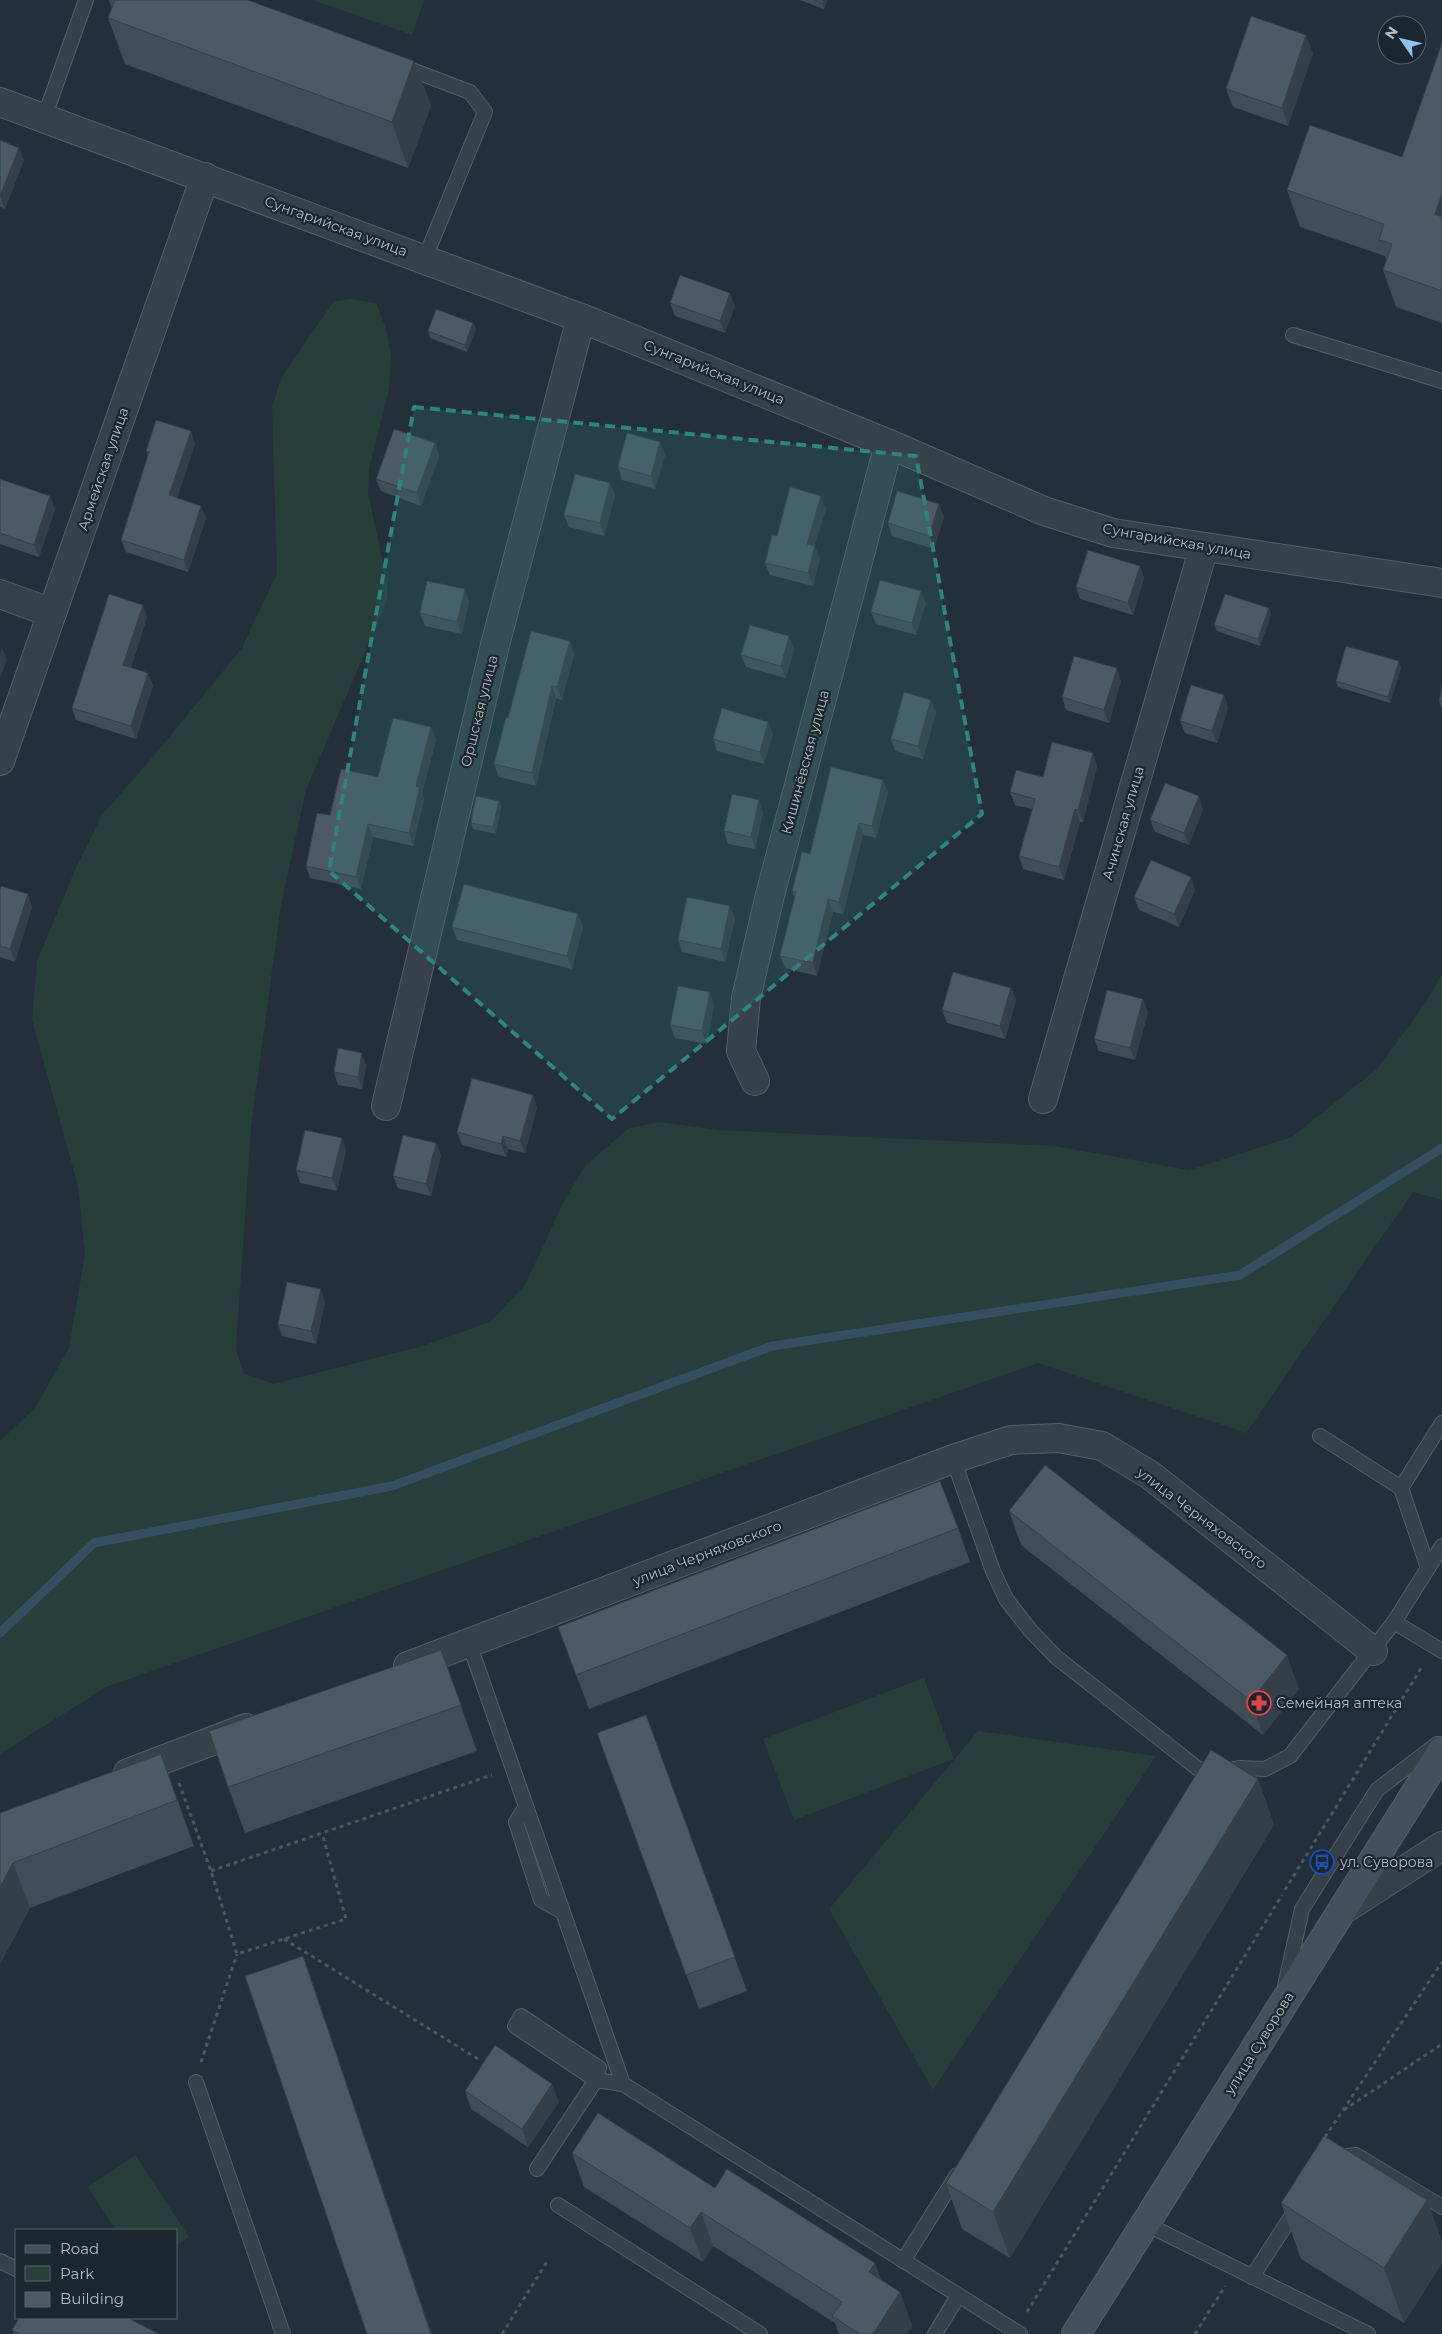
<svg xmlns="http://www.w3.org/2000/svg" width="1442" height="2334" font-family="Montserrat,sans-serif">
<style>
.green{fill:#273e3b}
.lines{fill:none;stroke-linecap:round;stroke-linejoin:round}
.stream{stroke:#364f60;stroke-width:9}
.service-casing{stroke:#545f67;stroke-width:16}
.minor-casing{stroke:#545f67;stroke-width:30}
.tertiary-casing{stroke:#545f67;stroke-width:30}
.secondary-casing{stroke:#545f67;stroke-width:30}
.path{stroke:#465b5a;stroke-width:3;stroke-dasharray:4 4;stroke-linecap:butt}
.service{stroke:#36414a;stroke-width:14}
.minor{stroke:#36414a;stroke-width:28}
.tertiary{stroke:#36414a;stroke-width:28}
.secondary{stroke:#44515c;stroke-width:28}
.wall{fill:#404d57}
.shaded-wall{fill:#343f47}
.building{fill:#4b5a65;stroke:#343f47}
.marked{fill:#2f8480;fill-opacity:0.2;stroke:#2f8480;stroke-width:4;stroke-dasharray:10 6;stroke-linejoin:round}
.labels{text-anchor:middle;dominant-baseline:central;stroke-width:4.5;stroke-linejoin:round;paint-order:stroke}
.street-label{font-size:14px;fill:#b1bcc6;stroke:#1b262e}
.poi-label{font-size:14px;fill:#b1bcc6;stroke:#1b262e;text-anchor:start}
</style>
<rect width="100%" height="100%" fill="#233039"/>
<g class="green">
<path d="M313 0H424L412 35Z"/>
<path d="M351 299 376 303 386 328 391 356 389 389 369 469 368 493 387 581V601L306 790 281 905 251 1127 236 1349 244 1374 274 1384 422 1346 490 1322 525 1285 565 1199 586 1165 629 1128 660 1122 717 1130 1055 1146 1189 1170 1292 1137 1378 1068 1426 1002 1442 974V1200L1413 1192 1246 1433 1038 1363 106 1687 0 1754V1441L35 1408 69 1348 85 1254 78 1186 32 1020 37 961 75 870 102 815 157 752 242 648 277 573 272 408 281 378 334 301Z"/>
<path d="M924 1678 954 1759 794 1820 763 1739Z"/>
<path d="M978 1731 1156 1756 933 2090 829 1909Z"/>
<path d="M135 2155 189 2237 176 2246V2230H116L88 2187Z"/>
</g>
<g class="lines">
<path class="stream" d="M0 1633 94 1543 392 1486 772 1346 1240 1275 1442 1148"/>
<g class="service-casing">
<g id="service">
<path d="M401 66 470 92 485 112 425 258"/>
<path d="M44 118 86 0"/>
<path d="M1293 335 1442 381"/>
<path d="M1320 1436 1401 1488 1428 1568"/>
<path d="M953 1459 993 1571 1006 1599 1030 1630 1056 1657 1206 1775 1201 1783"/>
<path d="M1401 1488 1442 1423"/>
<path d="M1394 1622 1442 1546"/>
<path d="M469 1643 623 2084 1020 2334"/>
<path d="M1222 1772 1239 1768 1265 1769 1290 1756 1394 1622 1442 1651"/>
<path d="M526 1806 516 1822 541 1900 563 1912"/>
<path d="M1285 1986 1302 1909 1377 1790 1437 1744"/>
<path d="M196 2082 283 2334"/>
<path d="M1337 2157 1356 2155 1442 2207"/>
<path d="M537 2169 596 2080 599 2068 521 2016 515 2026 596 2080 623 2084"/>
<path d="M558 2205 760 2334"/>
<path d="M1146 2224 1368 2334"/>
<path d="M0 2261 16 2269"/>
<path d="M903 2261 957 2175"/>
<path d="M1252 2277 1298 2206"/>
<path d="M935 2334 958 2296"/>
</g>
</g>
<g class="minor-casing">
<g id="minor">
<path d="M0 102 581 318 889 444 1044 511 1113 533 1442 583"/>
<path d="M0 594 52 613"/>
<path d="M0 761 205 177"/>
<path d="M755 1081 741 1051 746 998 770 895 889 444"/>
<path d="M1043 1099 1204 547"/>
<path d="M386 1106 495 645 581 318"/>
<path d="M408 1666 953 1459 1011 1440 1059 1438 1102 1446 1150 1475 1373 1651"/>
<path d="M128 1773 246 1728"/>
</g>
</g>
<g class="tertiary-casing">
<path id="tertiary" d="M1343 1910 1442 1846"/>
</g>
<g class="secondary-casing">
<path id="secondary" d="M1076 2334 1442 1751"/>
</g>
<g class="path">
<path d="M179 1783 211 1871 237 1954 346 1919 322 1833"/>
<path d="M211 1871 492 1775"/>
<path d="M1285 1890 1423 1665"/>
<path d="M284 1939 478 2059"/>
<path d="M201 2062 237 1954"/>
<path d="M1344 2110 1442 2044"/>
<path d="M1325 2137 1442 1962"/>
<path d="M1027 2312 1282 1895"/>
<path d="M502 2334 548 2260"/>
<path d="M1195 2334 1225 2286"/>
</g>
<use href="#service" class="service"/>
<use href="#minor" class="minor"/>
<use href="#tertiary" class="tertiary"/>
<use href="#secondary" class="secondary"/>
</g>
<g class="wall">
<path d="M109 0H248L414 61 431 106 408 168 125 64 108 18 112 8Z"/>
<path d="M800 0H827L824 9Z"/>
<path d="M1442 43V323L1396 307 1383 270 1386 260 1385 256 1300 227 1287 190 1402 157Z"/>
<path d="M1313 53 1288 126 1233 107 1226 89Z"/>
<path d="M0 140 24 160 5 209 0 207Z"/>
<path d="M670 303 735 306 725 333 675 316Z"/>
<path d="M473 323 476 329 467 352 430 338 428 331Z"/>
<path d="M435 443 439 456 421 506 381 491 376 479Z"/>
<path d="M195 444 177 498 206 518 188 572 126 552 121 540 148 457 146 451Z"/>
<path d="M665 455 655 489 622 480 618 467Z"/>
<path d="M0 479 55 509 39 557 0 544Z"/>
<path d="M610 483 615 495 604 536 569 527 564 515Z"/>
<path d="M826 509 814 546 820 559 813 586 770 575 765 563 777 536Z"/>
<path d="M944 517 934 549 892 536 888 523Z"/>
<path d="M1140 566 1144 578 1133 615 1080 599 1076 587Z"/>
<path d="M469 601 462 634 425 626 420 613Z"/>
<path d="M926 603 916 635 876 624 871 612Z"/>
<path d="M1271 615 1260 646 1217 631 1214 625Z"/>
<path d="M147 617 131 667 153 685 136 739 76 720 72 708Z"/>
<path d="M794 648 786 678 746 667 741 655Z"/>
<path d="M574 654 562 700 556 698 536 786 499 777 494 764 508 718Z"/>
<path d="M1401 668 1390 703 1338 687 1336 681Z"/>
<path d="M1121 681 1109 723 1066 710 1062 697Z"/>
<path d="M1442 686V707H1441L1439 701Z"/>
<path d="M1224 695 1228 708 1217 743 1185 733 1180 721Z"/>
<path d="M936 712 923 759 895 751 891 739Z"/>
<path d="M768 722 773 734 764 764 717 751 713 739Z"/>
<path d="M431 727 436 740 422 793 424 799 413 846 373 837 361 889 310 878 306 866 330 815 378 777Z"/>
<path d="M1097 766 1083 822H1080L1064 880 1023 869 1019 856 1032 809 1015 805 1010 792 1043 777Z"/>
<path d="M883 780 888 792 876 838 863 835 843 914 833 912 817 976 785 968 780 956 795 897 792 891 810 854Z"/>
<path d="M499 801 501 807 496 834 473 829 471 823Z"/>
<path d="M1203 809 1189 845 1155 832 1150 820Z"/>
<path d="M763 812 755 849 728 844 724 831Z"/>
<path d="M0 890 32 907 15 962 0 957Z"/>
<path d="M1195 890 1179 927 1139 910 1134 897Z"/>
<path d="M730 906 735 919 725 962 682 952 678 940Z"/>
<path d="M578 914 583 926 572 969 457 940 452 927Z"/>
<path d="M1011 988 1016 1000 1005 1039 947 1023 942 1010Z"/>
<path d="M714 1005 707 1044 675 1038 670 1025Z"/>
<path d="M1148 1012 1135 1060 1099 1051 1094 1039Z"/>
<path d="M366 1065 362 1089 338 1085 334 1072Z"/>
<path d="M537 1107 525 1153 508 1149 506 1157 462 1145 457 1132Z"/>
<path d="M436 1143 441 1155 431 1196 398 1188 393 1176Z"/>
<path d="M346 1150 337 1191 300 1183 296 1170Z"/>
<path d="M325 1302 316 1344 282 1336 278 1324Z"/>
<path d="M1009 1511 1299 1689 1263 1735 1021 1545Z"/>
<path d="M958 1528 970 1562 589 1709 558 1627Z"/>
<path d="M441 1650 477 1751 245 1833 228 1787Z"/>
<path d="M646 1715 747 1991 699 2009 597 1733Z"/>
<path d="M161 1754 194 1846 30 1908 0 1964V1813Z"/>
<path d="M1258 1779 1274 1825 1010 2258 962 2229 946 2183Z"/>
<path d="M465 2091 559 2102 528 2147 471 2109Z"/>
<path d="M572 2153 715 2188 875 2263 881 2280 900 2292 912 2326 907 2334H839L835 2323 713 2246 703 2262 584 2187Z"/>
<path d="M1427 2200 1442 2242V2263L1404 2323 1301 2259 1281 2203Z"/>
<path d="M12 2330 159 2334H14Z"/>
</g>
<g class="shaded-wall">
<path d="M823 0H827L824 9 822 3Z"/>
<path d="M1306 35 1313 53 1288 126 1282 108Z"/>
<path d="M414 61 431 106 408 168 392 122Z"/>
<path d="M19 148 24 160 5 209 0 196Z"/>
<path d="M1442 194V234L1435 214Z"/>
<path d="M730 293 735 306 725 333 720 321Z"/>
<path d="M473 323 476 329 467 352 465 345Z"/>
<path d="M191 431 195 444 173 508 169 495Z"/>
<path d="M660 442 665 455 655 489 651 476Z"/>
<path d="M435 443 439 456 421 506 417 493Z"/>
<path d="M610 483 615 495 604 536 600 523Z"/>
<path d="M50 496 55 509 39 557 34 545Z"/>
<path d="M821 496 826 509 811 557 807 544Z"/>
<path d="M939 504 944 517 934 549 929 536Z"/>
<path d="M201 506 206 518 188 572 184 560Z"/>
<path d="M815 546 820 559 813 586 808 573Z"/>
<path d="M1140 566 1144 578 1133 615 1128 603Z"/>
<path d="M465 589 469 601 462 634 457 622Z"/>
<path d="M921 591 926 603 916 635 912 623Z"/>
<path d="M143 605 147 617 128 677 123 665Z"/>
<path d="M1269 608 1271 615 1260 646 1258 639Z"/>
<path d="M789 636 794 648 786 678 781 666Z"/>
<path d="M570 641 574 654 562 700 557 687Z"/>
<path d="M2 648 7 660 0 678V654Z"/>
<path d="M1399 661 1401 668 1390 703 1388 697Z"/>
<path d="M1117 668 1121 681 1109 723 1104 710Z"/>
<path d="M148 673 153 685 136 739 131 726Z"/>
<path d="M552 686 556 698 536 786 532 773Z"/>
<path d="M1224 695 1228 708 1217 743 1212 731Z"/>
<path d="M931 700 936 712 923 759 918 746Z"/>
<path d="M768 722 773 734 764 764 760 752Z"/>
<path d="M431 727 436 740 422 793 424 799 413 846 409 833 416 786Z"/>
<path d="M1093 753 1097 766 1083 822 1078 810Z"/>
<path d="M883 780 888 792 876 838 872 826Z"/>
<path d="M1199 796 1203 809 1189 845 1184 833Z"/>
<path d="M759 800 763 812 755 849 751 837Z"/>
<path d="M499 801 501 807 496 834 493 827Z"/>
<path d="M1075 809 1080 822 1064 880 1059 867Z"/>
<path d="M859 823 863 835 843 914 839 902Z"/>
<path d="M368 824 373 837 361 889 356 877Z"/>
<path d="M1191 877 1195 890 1179 927 1174 914Z"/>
<path d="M28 894 32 907 15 962 10 949Z"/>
<path d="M828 899 833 912 817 976 813 963Z"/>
<path d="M730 906 735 919 725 962 721 949Z"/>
<path d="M578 914 583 926 572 969 567 956Z"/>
<path d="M1011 988 1016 1000 1005 1039 1000 1026Z"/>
<path d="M710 992 714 1005 707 1044 702 1031Z"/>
<path d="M1143 999 1148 1012 1135 1060 1130 1048Z"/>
<path d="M362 1053 366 1065 362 1089 358 1077Z"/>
<path d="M533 1095 537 1107 525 1153 520 1141Z"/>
<path d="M503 1136 508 1149 506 1157 501 1144Z"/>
<path d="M342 1138 346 1150 337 1191 332 1178Z"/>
<path d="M436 1143 441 1155 431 1196 426 1184Z"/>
<path d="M321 1289 325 1302 316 1344 311 1331Z"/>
<path d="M441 1650 458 1695 477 1751 461 1705Z"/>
<path d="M1287 1655 1299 1689 1263 1735 1251 1701Z"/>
<path d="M1258 1779 1274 1825 1010 2258 993 2212Z"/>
<path d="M13 1863 30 1908 0 1964V1887Z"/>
<path d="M303 1956 315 1990 432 2334H431Z"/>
<path d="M552 2084 559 2102 528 2147 522 2129Z"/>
<path d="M1427 2200 1442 2242V2263L1404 2323 1384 2268Z"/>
<path d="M701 2212 713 2246 703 2262 690 2228Z"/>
<path d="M875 2263 887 2297 869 2272Z"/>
<path d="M900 2292 912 2326 907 2334H873Z"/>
</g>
<g class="building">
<path d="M115 0H248L414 61 392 122 108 18Z"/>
<path d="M814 0H823L822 3Z"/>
<path d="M1251 16 1306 35 1282 108 1226 89Z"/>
<path d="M1442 43V194L1435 214 1442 217V291L1383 270 1392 244 1379 240 1384 224 1287 190 1310 125 1402 157Z"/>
<path d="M0 140 19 148 0 196Z"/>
<path d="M680 275 730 293 720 321 670 303Z"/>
<path d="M436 309 473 323 465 345 428 331Z"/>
<path d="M156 420 191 431 169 495 201 506 184 560 121 540 149 452 146 451Z"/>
<path d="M394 429 435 443 417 493 376 479Z"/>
<path d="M627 433 660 442 651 476 618 467Z"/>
<path d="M575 474 610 483 600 523 564 515Z"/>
<path d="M0 479 50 496 34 545 0 533Z"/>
<path d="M790 487 821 496 807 544 815 546 808 573 765 563 772 535 777 536Z"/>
<path d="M897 491 939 504 929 536 888 523Z"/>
<path d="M1088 550 1140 566 1128 603 1076 587Z"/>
<path d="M880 580 921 591 912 623 871 612Z"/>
<path d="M427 581 465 589 457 622 420 613Z"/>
<path d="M109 594 143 605 123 665 148 673 131 726 72 708Z"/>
<path d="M1225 594 1269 608 1258 639 1214 625Z"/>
<path d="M750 625 789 636 781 666 741 655Z"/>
<path d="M531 631 570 641 557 687 552 686 532 773 494 764 506 717 508 718Z"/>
<path d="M1346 646 1399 661 1388 697 1336 681Z"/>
<path d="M1074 656 1117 668 1104 710 1062 697Z"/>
<path d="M1191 685 1224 695 1212 731 1180 721Z"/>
<path d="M1442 686V701H1439Z"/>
<path d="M904 692 931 700 918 746 891 739Z"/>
<path d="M722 708 768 722 760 752 713 739Z"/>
<path d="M393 718 431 727 416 786 420 787 409 833 368 824 356 877 306 866 317 813 330 815 341 769 378 777Z"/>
<path d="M1052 742 1093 753 1078 810 1075 809 1059 867 1019 856 1035 799 1010 792 1016 770 1043 777Z"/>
<path d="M831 767 883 780 872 826 859 823 839 902 828 899 813 963 780 956 796 892 792 891 802 852 810 854Z"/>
<path d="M1165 783 1199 796 1184 833 1150 820Z"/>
<path d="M732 794 759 800 751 837 724 831Z"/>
<path d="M476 796 499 801 493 827 471 823Z"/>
<path d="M1151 860 1191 877 1174 914 1134 897Z"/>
<path d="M464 884 578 914 567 956 452 927Z"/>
<path d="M1 886 28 894 10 949 0 946V890Z"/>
<path d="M687 897 730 906 721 949 678 940Z"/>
<path d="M953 972 1011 988 1000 1026 942 1010Z"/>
<path d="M678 986 710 992 702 1031 670 1025Z"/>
<path d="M1107 990 1143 999 1130 1048 1094 1039Z"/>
<path d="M338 1048 362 1053 358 1077 334 1072Z"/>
<path d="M472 1078 533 1095 520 1141 503 1136 501 1144 457 1132Z"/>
<path d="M305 1130 342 1138 332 1178 296 1170Z"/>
<path d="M403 1135 436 1143 426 1184 393 1176Z"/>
<path d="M287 1282 321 1289 311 1331 278 1324Z"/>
<path d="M1045 1465 1287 1655 1251 1701 1009 1511Z"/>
<path d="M940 1481 958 1528 576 1675 558 1627Z"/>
<path d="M441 1650 461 1705 228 1787 209 1731Z"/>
<path d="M646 1715 735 1957 686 1975 597 1733Z"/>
<path d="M1211 1750 1258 1779 993 2212 946 2183Z"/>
<path d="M161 1754 177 1800 13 1863 0 1887V1813Z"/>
<path d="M303 1956 431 2334H367L245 1976Z"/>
<path d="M495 2045 552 2084 522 2129 465 2091Z"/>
<path d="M598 2113 715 2188 727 2169 875 2263 869 2272 900 2292 873 2334H860L832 2316 842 2302 701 2212 690 2228 572 2153Z"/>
<path d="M1324 2136 1427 2200 1384 2268 1281 2203Z"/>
<path d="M19 2318H128L159 2334H20L12 2330Z"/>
</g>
<path class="marked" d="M414 407 916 456 982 814 612 1119 329 871Z"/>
<defs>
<g id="pharmacy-ring" transform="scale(1.25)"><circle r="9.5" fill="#1b262e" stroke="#e0444e" stroke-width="1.5"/><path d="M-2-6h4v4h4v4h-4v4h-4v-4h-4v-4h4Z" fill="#e0444e"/></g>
<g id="bus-ring" transform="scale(1.25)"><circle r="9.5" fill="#1b262e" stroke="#1a4fb4" stroke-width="1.5"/><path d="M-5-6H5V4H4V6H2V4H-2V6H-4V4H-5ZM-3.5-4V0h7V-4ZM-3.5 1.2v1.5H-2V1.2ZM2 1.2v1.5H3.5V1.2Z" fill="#1a4fb4"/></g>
</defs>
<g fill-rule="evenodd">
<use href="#pharmacy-ring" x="1259" y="1703"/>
<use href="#bus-ring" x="1322" y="1862"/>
</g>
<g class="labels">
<g class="street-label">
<text transform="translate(336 226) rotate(20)">Сунгарийская улица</text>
<text transform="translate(714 372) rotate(22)">Сунгарийская улица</text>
<text transform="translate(103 469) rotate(-71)">Армейская улица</text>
<text transform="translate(1177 541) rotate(10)">Сунгарийская улица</text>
<text transform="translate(479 711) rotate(-76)">Оршская улица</text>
<text transform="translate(805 762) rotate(-75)">Кишинёвская улица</text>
<text transform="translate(1123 823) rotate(-74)">Ачинская улица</text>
<text transform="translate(1202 1518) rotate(37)">улица Черняховского</text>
<text transform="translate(707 1553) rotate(-21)">улица Черняховского</text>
<text transform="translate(1259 2043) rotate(-58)">улица Суворова</text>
</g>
<g class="poi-label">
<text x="1276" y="1703">Семейная аптека</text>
<text x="1340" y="1862">ул. Суворова</text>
</g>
</g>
<rect x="15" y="2229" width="162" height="90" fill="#1b262e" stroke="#57626b"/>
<rect x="25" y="2245" width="25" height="8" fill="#44515c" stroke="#57626b"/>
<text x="60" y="2254" font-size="15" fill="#b1bcc6">Road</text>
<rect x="25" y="2266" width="25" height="15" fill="#273e3b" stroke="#57626b"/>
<text x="60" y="2279" font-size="15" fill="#b1bcc6">Park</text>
<rect x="25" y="2292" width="25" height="15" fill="#4b5a65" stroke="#57626b"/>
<text x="60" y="2304" font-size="15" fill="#b1bcc6">Building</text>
<g transform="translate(1402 40) rotate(304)"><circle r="24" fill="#1b262e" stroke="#57626b"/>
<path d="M0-4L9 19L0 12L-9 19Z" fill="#88c3f4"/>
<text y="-8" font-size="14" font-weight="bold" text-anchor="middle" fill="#b1bcc6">N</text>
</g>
</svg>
